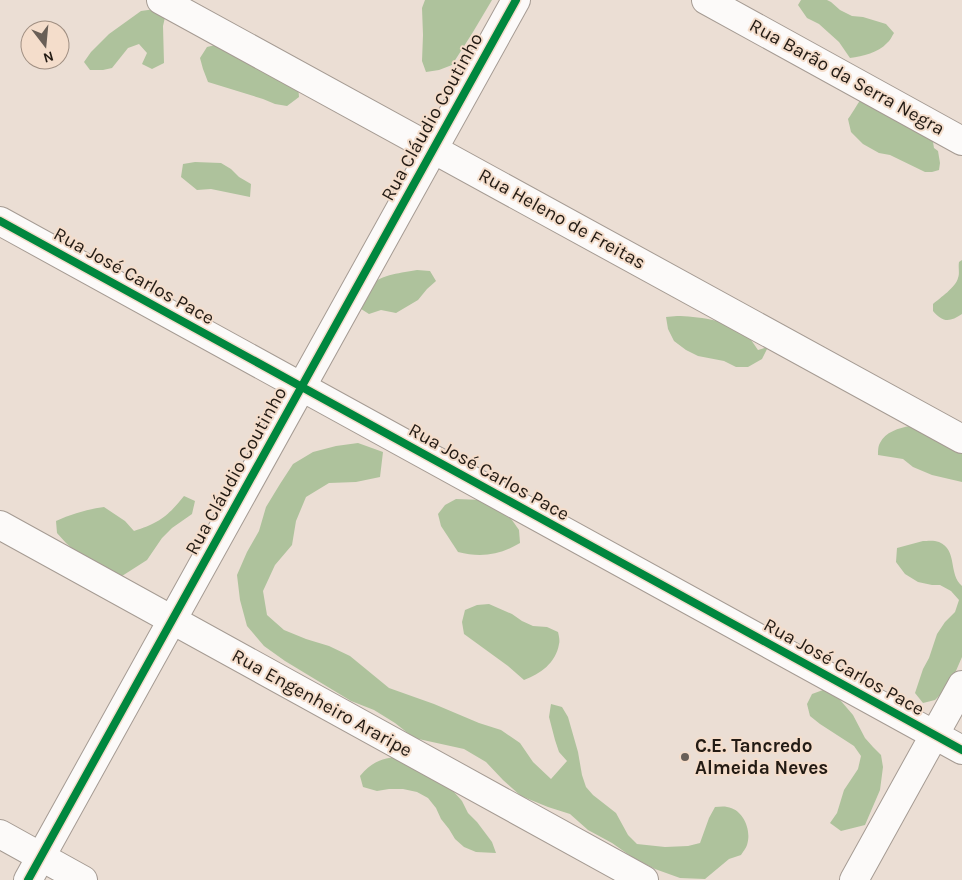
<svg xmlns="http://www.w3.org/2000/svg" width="962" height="880" font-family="Karla,sans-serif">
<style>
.forest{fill:#aec29c}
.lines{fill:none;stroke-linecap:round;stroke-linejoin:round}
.minor-casing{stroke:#a59b93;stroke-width:30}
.secondary-casing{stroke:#a59b93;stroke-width:30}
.minor{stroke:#fcfaf9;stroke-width:28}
.secondary{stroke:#fcfaf9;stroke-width:28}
.cycleway-casing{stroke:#f4ddcb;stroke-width:11}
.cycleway{stroke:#00873e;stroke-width:8}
.poi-dot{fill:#695f57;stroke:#f4ddcb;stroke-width:2}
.labels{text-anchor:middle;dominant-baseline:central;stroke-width:4;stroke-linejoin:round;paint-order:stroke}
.street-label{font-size:19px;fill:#231b14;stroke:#f4ddcb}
.poi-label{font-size:19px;font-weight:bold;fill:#231b14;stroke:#f4ddcb;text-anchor:start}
</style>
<rect width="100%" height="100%" fill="#ebded4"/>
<g class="forest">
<path d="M425 0H492L473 32 452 65 439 70 426 72 422 61 423 35 422 8Z"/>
<path d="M801 0H827L831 2 840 10 852 16 863 17 886 24 894 33C892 36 890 41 887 43 878 53 863 56 850 58L839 42 819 24 807 18 798 5Z"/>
<path d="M155 9 166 13 163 26 164 63 152 69 142 64 147 53 139 44 128 48 112 68 103 70H90L84 62 91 52 109 34 141 11Z"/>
<path d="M219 44 298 85 299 97 287 106 275 104 263 99 208 82 203 69 200 58 207 47Z"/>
<path d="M865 94 931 136 933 142 934 148 938 151 940 163 939 170 932 172H925L890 155 879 153 863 144 851 132 848 119C854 111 858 102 865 94Z"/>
<path d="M195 162 221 163 231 169 239 177 251 184 250 197 211 189 197 190 181 177 183 164Z"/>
<path d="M962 260V314C950 322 943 323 933 311V304C940 298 956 287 958 278 960 274 958 267 959 262Z"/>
<path d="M417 270 430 271 436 281 427 289 418 300 396 313 381 310 369 314 358 307C362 300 365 291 371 285 382 274 402 273 417 270Z"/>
<path d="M677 316C695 316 729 321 743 331 749 336 753 343 758 350L768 347 762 359 748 367H736L724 361 698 356 686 350 674 341 668 329 666 317Z"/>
<path d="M910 426 962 440V482L932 475 913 467 903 459 878 455C878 452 878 446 880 443 885 432 899 428 910 426Z"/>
<path d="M358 443 383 452 380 477 356 482 329 483 306 497 296 521 292 545 275 565 263 591 267 615 284 630 306 639 329 646 350 656 389 688 434 704 479 723 501 730 520 743 533 762 551 779 567 761 559 752 555 740 549 717 551 704 562 707 568 717 578 752 582 775 586 787 593 795 616 813 628 835 637 844 665 847 688 846 700 843 709 818 715 807C719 807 723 806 727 807 743 809 752 830 747 845 746 848 743 852 741 855L729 859 705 879 680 878 655 869 632 857 612 843 588 830 570 814 548 807 521 796 503 780 486 762 464 749 414 738 395 723 374 710 351 701 285 661 264 646 247 626 240 600 237 575 247 552 259 531 266 507 280 484 293 464 313 452 336 446Z"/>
<path d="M184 496 195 501 192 514 172 528 162 538 147 560 122 576 108 572 75 551 66 543 57 533 56 521C71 514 88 509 104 507L125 521 134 531C159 523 167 517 184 496Z"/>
<path d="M456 499 483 500 503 512 512 520 519 530 520 543C500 555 481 558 458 552L441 526 438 514 445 505Z"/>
<path d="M923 541C927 541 934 540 939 542 958 550 948 574 962 586V657L952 680 944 691 935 700 923 703 915 693 923 669 929 658 937 634 945 622 955 612 959 600 951 591 940 585H932L918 582 905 574 896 562 897 548Z"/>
<path d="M489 604 512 614 522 621 533 626 547 627 558 632C559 636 560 641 559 644 556 663 540 674 524 680L508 666 464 634 462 622 465 610 477 605Z"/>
<path d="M823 690 835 694 853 715 865 738 873 747 881 755 883 767 880 790 865 825 841 831 830 823 837 813 844 790 858 769 861 756 854 746 820 724 810 716 807 704 812 694Z"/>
<path d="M403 756 446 783 462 801 468 813 477 822 492 842 496 853 476 852 464 847 455 839 449 829 441 819 436 808 428 798 417 792 403 789H389L377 791 363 787 360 776C373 760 384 758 403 756Z"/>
</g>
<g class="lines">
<g class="minor-casing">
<g id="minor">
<path d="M161 0 962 439"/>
<path d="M706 0 962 141"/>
<path d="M0 221 962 750"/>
<path d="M0 525 644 880"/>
<path d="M28 880 516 0"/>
<path d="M854 880 962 685"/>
</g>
</g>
<g class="secondary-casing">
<path id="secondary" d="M0 834 83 880"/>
</g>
<use href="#minor" class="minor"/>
<use href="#secondary" class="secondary"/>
<g class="cycleway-casing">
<g id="cycleway">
<path d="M0 221 962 750"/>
<path d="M28 880 516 0"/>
</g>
</g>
<use href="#cycleway" class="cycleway"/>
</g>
<circle class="poi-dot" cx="685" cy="757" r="5"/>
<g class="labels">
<g class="street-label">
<text transform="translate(847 77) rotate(29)">Rua Barão da Serra Negra</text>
<text transform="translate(432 117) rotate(-61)">Rua Cláudio Coutinho</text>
<text transform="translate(562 219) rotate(29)">Rua Heleno de Freitas</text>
<text transform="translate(134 276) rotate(29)">Rua José Carlos Pace</text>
<text transform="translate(236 471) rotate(-61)">Rua Cláudio Coutinho</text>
<text transform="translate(489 472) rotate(29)">Rua José Carlos Pace</text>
<text transform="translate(844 667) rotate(29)">Rua José Carlos Pace</text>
<text transform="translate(322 703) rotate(29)">Rua Engenheiro Araripe</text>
</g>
<g class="poi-label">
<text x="695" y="746">C.E. Tancredo<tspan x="695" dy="22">Almeida Neves</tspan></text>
</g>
</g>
<g transform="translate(45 45) rotate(164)"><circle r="24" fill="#f4ddcb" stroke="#a08f82"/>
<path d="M0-4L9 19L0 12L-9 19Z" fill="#695f57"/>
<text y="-8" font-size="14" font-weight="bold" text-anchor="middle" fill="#231b14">N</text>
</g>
</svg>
